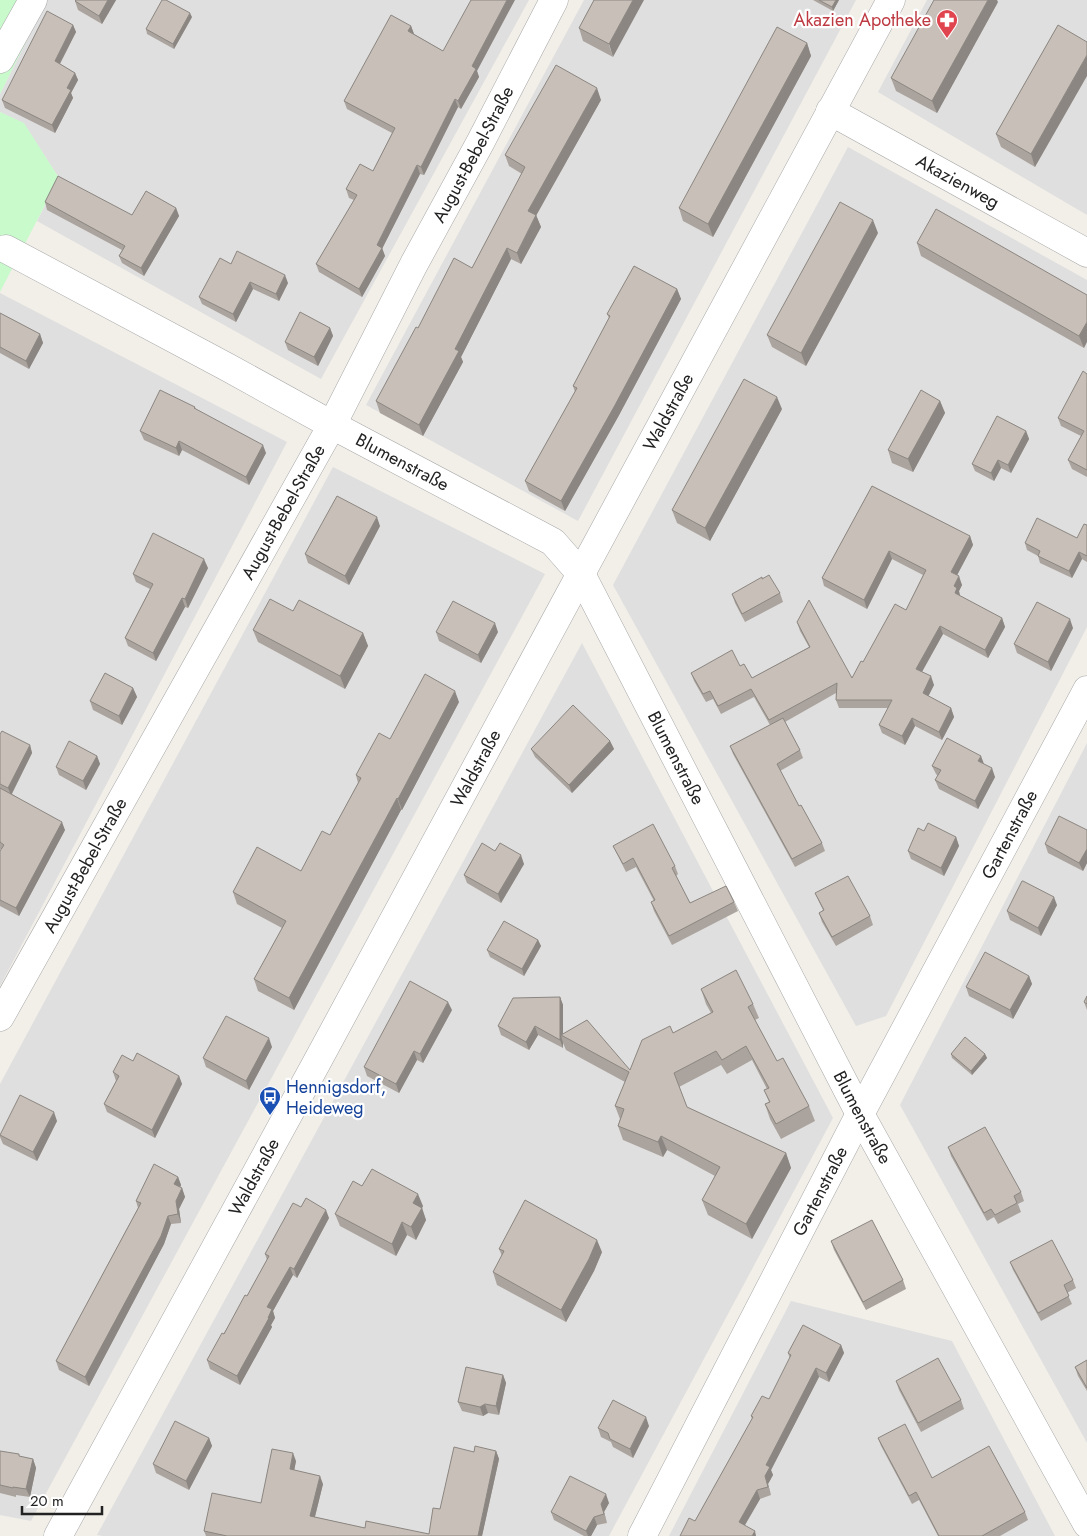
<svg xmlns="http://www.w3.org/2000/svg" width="1087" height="1536" font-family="Jost,sans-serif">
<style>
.residential{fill:#e0dfdf}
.park{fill:#c8facc}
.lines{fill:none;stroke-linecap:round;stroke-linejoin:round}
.street-casing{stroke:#a9a9a9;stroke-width:29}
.street{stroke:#fff;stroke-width:28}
.wall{fill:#aba49e}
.shaded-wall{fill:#8b8681}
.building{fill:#c7bfb8;stroke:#8b8681}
.labels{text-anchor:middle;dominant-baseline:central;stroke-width:4.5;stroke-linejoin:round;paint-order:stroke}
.health-label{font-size:18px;fill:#be3a42;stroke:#fff;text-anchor:end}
.street-label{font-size:18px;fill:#222;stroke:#fff}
.transit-label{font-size:18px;fill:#164399;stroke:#fff;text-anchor:start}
</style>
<rect width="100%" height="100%" fill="#f2efe9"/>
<g class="residential">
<path d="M47 0H529L321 379 37 221 59 178 24 124 0 112V94Z"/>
<path d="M584 0H856L578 521 366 405Z"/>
<path d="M927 0H1087V215L878 92Z"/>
<path d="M848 147 1087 280V627L886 1016 856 1026 613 585Z"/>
<path d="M0 293 287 442 0 986Z"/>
<path d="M333 467 545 574 31 1521 0 1515V1084Z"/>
<path d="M582 643 833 1118 609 1536H103L97 1535Z"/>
<path d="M1087 743V1443L900 1105Z"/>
<path d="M791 1301 952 1341 1055 1536H669Z"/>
</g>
<g class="park">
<path d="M0 0H47L0 94Z"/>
<path d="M0 112 24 123 59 178 0 292Z"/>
</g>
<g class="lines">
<g class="street-casing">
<g id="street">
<path d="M0 59 33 0"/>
<path id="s1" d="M830 111 1087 253"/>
<path id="s2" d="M6 249 227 367 332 425 553 542 581 574 860 1114 1087 1524"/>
<path id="s3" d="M0 1017 332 425 414 264 480 143 554 0"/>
<path id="s4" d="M58 1536 317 1062 891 0"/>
<path id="s5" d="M642 1536 860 1114 1087 690"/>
</g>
</g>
<use href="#street" class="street"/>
</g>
<g class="wall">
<path d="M116 0 102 24 78 10 75 1Z"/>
<path d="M594 0 613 57 583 41 579 28Z"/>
<path d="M813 0H839L833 11Z"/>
<path d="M998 2 937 113 896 91 891 78Z"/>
<path d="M192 17 174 49 147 34 146 29Z"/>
<path d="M73 25 76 32 60 64 75 73 78 80 71 93 73 98 55 133 5 108 2 100Z"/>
<path d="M1058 25 1035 167 1001 147 996 134Z"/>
<path d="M411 26 414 34 477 71 479 77 461 109 458 107 424 175 420 174 382 248 385 256 362 297 319 272 316 264 354 200 349 198 346 189 373 171 392 133 347 109 344 101Z"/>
<path d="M807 43 811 56 713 237 683 221 679 208Z"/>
<path d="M601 100 536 215 541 227 521 264 511 259 461 357 463 362 423 436 380 413 376 401 418 328 472 268 522 174 509 166 505 155Z"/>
<path d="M45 202 132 215 176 208 179 216 144 276 122 263 119 256 122 250 47 210Z"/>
<path d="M878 233 806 366 772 347 767 335Z"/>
<path d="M917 243 1087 295 1084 348 921 256Z"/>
<path d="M231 264 288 283 279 301 253 289 236 322 202 304 199 297Z"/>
<path d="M677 289 681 299 618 417 565 511 529 491 525 481 575 392 573 386 609 318 607 314Z"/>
<path d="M0 313 40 334 43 343 29 369 0 353Z"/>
<path d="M330 328 333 336 318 366 288 350 285 342Z"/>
<path d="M1087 374V477L1072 469 1068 460 1081 436 1061 426 1058 418Z"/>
<path d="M940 401 945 413 913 472 892 463 888 450Z"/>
<path d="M195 407 196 409 266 453 249 485 182 450 179 456 144 440 140 431Z"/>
<path d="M782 409 710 541 677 523 672 510Z"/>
<path d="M1026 431 1029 439 1011 473 1001 468 994 481 975 471 972 464Z"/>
<path d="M872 486 970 536 973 545 957 575 962 585 959 591 960 596 1002 618 1005 627 988 658 943 634 922 672 934 685 928 696 951 708 954 717 942 740 915 726 905 745 882 733 879 725 888 708H839L836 700V693L785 722 800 750 803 758 780 771 799 806 822 843 825 851 795 867 733 754 730 746 770 725 754 697 721 714 713 699 706 702 694 681 691 673 740 666 752 678 809 647 800 631 797 622 852 678 863 662 906 610 923 575 892 559 867 609 824 586 822 578Z"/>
<path d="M1087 525V562L1082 559 1072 578 1040 563 1038 556 1027 550 1025 543 1077 538Z"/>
<path d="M380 526 349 585 308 563 305 554Z"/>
<path d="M208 568 188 608 185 607 156 661 128 646 125 638 150 589 136 582 133 574Z"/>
<path d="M780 593 783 602 745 622 735 603 732 594Z"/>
<path d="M293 611 363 633 368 646 345 689 258 642 253 630Z"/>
<path d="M1073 628 1051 671 1017 653 1014 644Z"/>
<path d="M436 632H498L481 663 439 641Z"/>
<path d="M133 688 137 697 122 725 93 710 90 701Z"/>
<path d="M459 702 402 810H401L294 1010 258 991 254 979 282 928 237 904 233 892 301 871 330 835 358 783 356 775 390 739Z"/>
<path d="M0 734 30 745 32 753 12 794 65 830 19 916 0 906V851L1 849H0Z"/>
<path d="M610 741 614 749 572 793 535 757 531 749Z"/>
<path d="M97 756 100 764 86 790 59 775 56 767Z"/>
<path d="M984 764 995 777 978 809 939 789 935 780 938 776 936 774 932 766Z"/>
<path d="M1087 830V863L1083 871 1048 853 1045 844Z"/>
<path d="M924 831 956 837 959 846 944 876 911 859 908 851Z"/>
<path d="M613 846 675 866 678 874 676 876 690 903 734 902 738 911 672 945 654 911 651 902 654 901 636 867 626 872Z"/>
<path d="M495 851 524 864 501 903 467 883 464 875Z"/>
<path d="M815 893 870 916 873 925 836 946 822 922 819 913 823 910 819 902Z"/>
<path d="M1057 905 1041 936 1010 920 1007 911Z"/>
<path d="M538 940 541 946 524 976 490 957 487 950Z"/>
<path d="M1029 976 1032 984 1013 1019 969 996 966 987Z"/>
<path d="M701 989 753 1004 759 1018 755 1020 777 1061 809 1106 815 1121 781 1139 770 1119 765 1104 769 1102 764 1090 767 1089 752 1060 727 1074 721 1065 679 1087 687 1107 786 1153 791 1168 752 1239 708 1215 702 1200 715 1176 667 1150 663 1157 623 1140 618 1126 620 1119 615 1106 625 1082 566 1050 563 1043V1048L538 1035 529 1050 501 1035 498 1026 560 997 563 1005V1034L630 1070 673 1033 711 1013 706 1004Z"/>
<path d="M1087 996V1010L1084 1002Z"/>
<path d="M452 1010 423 1063 417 1060 399 1093 367 1076 364 1067Z"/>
<path d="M272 1047 249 1090 206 1067 203 1058Z"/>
<path d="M951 1054H985L987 1058 972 1075 952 1058Z"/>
<path d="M133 1061 179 1076 182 1084 155 1138 107 1112 104 1104 116 1081 113 1072Z"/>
<path d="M57 1121 37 1161 3 1144 0 1137V1134Z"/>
<path d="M948 1147 1021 1192 1024 1201 1018 1204 1021 1212 998 1224 994 1217 987 1221 951 1156Z"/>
<path d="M178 1177 181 1185 180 1187 182 1188 185 1197 179 1209 181 1223 171 1224 164 1244 89 1386 59 1370 56 1361 138 1208 136 1201Z"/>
<path d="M362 1186 423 1206 422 1208 426 1220 416 1240 407 1235 396 1256 340 1226 335 1214Z"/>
<path d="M301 1207 329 1218 297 1278 293 1275 273 1311 275 1318 271 1325 272 1327 240 1385 210 1369 207 1360 247 1296 267 1260 265 1254Z"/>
<path d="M831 1241 903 1280 906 1289 866 1310 834 1250Z"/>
<path d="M499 1249 602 1252 594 1271 566 1322 497 1285 493 1272 502 1256Z"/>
<path d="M1010 1262 1073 1280 1076 1288 1067 1293 1072 1304 1041 1321 1013 1270Z"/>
<path d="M841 1345 844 1353 829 1382 819 1377 771 1470 773 1475 768 1484 771 1495 760 1499 745 1525 695 1521 752 1419 751 1416 769 1399 790 1359 788 1353Z"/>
<path d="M1087 1360V1391L1078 1376 1075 1367Z"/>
<path d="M503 1375 506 1383 499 1415 488 1413 483 1416 462 1411 458 1402Z"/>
<path d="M896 1381 961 1400 964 1409 921 1432 899 1390Z"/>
<path d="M649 1426 633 1458 613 1447 611 1442 601 1437 598 1428Z"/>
<path d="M209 1438 212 1446 189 1490 156 1473 153 1464Z"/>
<path d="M878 1438 932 1478 1025 1512 1028 1520 1000 1536H938L919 1500 912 1504 881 1446Z"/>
<path d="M0 1451 20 1457 33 1459 36 1468 30 1497 16 1495V1497L0 1493Z"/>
<path d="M496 1451 499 1459 482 1536H206L204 1531 261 1503 296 1461 294 1470 323 1484 315 1517 365 1528 429 1534 440 1509 474 1452Z"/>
<path d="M609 1503 604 1512 607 1523 597 1525 591 1536H584L554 1520 551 1512Z"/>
</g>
<g class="shaded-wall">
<path d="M108 0H116L102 24 99 16Z"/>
<path d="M507 0H515L477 71 479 77 461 109 458 101 472 66Z"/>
<path d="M633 0H644L613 57 609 44Z"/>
<path d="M836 0H839L833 11 832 7Z"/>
<path d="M988 0H997L998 2 937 113 932 101Z"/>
<path d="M190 13 192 17 174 49 173 44Z"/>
<path d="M73 25 76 32 57 69 55 61Z"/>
<path d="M411 26 414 34 408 31Z"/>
<path d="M807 43 811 56 713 237 708 224Z"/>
<path d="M1087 55V76L1035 167 1031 154Z"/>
<path d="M75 73 78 80 71 93 73 98 55 133 52 125 67 88Z"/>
<path d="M597 88 601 100 532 223 528 211Z"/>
<path d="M455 99 458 107 424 175 421 167Z"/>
<path d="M417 165 420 174 380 253 377 245Z"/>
<path d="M176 208 179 216 144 276 141 268Z"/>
<path d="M536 215 541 227 521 264 517 253Z"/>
<path d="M873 220 878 233 806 366 801 353Z"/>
<path d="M382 248 385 256 362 297 359 289Z"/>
<path d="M507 248 511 259 461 357 463 362 423 436 419 425 455 349Z"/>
<path d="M285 275 288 283 279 301 276 294Z"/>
<path d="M250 282 253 289 236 322 233 314Z"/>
<path d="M677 289 681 299 618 417 565 511 561 501Z"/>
<path d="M1087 322V342L1084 348 1079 336Z"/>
<path d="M330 328 333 336 318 366 314 357Z"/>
<path d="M40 334 43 343 29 369 26 361Z"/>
<path d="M777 397 782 409 710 541 705 528Z"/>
<path d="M940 401 945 413 913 472 908 459Z"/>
<path d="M1026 431 1029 439 1011 473 1008 465Z"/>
<path d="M179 441 182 450 179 456 176 448Z"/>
<path d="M263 445 266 453 249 485 246 477Z"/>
<path d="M998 460 1001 468 994 481 991 473Z"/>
<path d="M377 517 380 526 349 585 345 576Z"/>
<path d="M970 536 973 545 954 581 951 572Z"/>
<path d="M889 551 892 559 867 609 864 600Z"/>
<path d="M1079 552 1082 559 1072 578 1069 571Z"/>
<path d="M204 559 208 568 188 608 185 599Z"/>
<path d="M959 576 962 585 959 591 960 596 955 593 954 586Z"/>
<path d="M182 598 185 607 156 661 153 653Z"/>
<path d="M1002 618 1005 627 988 658 985 650Z"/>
<path d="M1070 619 1073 628 1051 671 1048 662Z"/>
<path d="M495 623 498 632 481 663 478 655Z"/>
<path d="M940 626 943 634 919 677 916 669Z"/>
<path d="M363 633 368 646 345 689 340 676Z"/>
<path d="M931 676 934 685 926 701 923 693Z"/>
<path d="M133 688 137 697 122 725 119 716Z"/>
<path d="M455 691 459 702 402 810 398 799Z"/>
<path d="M951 708 954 717 942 740 939 732Z"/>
<path d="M912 718 915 726 905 745 902 736Z"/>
<path d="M610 741 614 749 572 793 569 785Z"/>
<path d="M30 745 32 753 11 795 8 788Z"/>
<path d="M97 756 100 764 86 790 83 781Z"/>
<path d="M981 756 984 764 978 761Z"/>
<path d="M992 768 995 777 978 809 975 801Z"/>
<path d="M397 798 401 810 294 1010 289 998Z"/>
<path d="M62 822 65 830 19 916 16 908Z"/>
<path d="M956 837 959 846 944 876 941 868Z"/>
<path d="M1087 849V863L1083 871 1079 863Z"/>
<path d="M521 855 524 864 501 903 498 894Z"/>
<path d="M1054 897 1057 905 1041 936 1038 928Z"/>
<path d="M538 940 541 946 524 976 522 969Z"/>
<path d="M1029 976 1032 984 1013 1019 1010 1010Z"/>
<path d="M560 997 563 1005V1037L561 1035 563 1043V1048L560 1040Z"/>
<path d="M448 1002 452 1010 423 1063 420 1054Z"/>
<path d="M535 1026 538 1035 529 1050 526 1042Z"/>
<path d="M269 1038 272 1047 249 1090 246 1081Z"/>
<path d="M414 1051 417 1060 399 1093 396 1084Z"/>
<path d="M985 1054 987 1058 972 1075 971 1071Z"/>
<path d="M179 1076 182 1084 155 1138 152 1130Z"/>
<path d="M54 1112 57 1121 37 1161 33 1152Z"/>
<path d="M661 1136 667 1150 663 1157 658 1142Z"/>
<path d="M786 1153 791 1168 752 1239 746 1224Z"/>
<path d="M178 1177 181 1185 178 1192 174 1184Z"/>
<path d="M182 1188 185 1197 179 1209 181 1223 178 1214 176 1201Z"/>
<path d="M418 1194 423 1206 422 1208 426 1220 416 1240 411 1227 413 1203Z"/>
<path d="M326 1210 329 1218 297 1278 294 1269Z"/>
<path d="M168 1216 171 1224 164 1244 89 1386 85 1377Z"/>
<path d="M402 1222 407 1235 396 1256 392 1244Z"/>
<path d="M597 1240 602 1252 594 1271 566 1322 561 1310Z"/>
<path d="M290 1267 293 1275 273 1311 275 1318 271 1325 272 1327 240 1385 237 1376 267 1307Z"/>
<path d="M841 1345 844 1353 829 1382 826 1373Z"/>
<path d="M816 1368 819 1377 771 1470 773 1475 768 1484 771 1495 765 1476 766 1465Z"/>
<path d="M503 1375 506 1383 499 1415 496 1406Z"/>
<path d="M485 1404 488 1413 483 1416 480 1407Z"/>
<path d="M646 1417 649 1426 633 1458 630 1449Z"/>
<path d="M209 1438 212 1446 189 1490 186 1481Z"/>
<path d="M496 1451 499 1459 482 1536H478Z"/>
<path d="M293 1453 296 1461 293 1477 290 1469Z"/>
<path d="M33 1459 36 1468 30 1497 26 1489Z"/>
<path d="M320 1476 323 1484 313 1524 310 1516Z"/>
<path d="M757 1490 760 1499 742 1530 739 1522Z"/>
<path d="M606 1494 609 1503 604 1512 607 1523 601 1504Z"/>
<path d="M594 1517 597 1525 591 1536H588L586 1531Z"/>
<path d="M755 1531 756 1536H752Z"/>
</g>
<g class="building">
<path d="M76 0H108L99 16 75 1Z"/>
<path d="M162 0H166L190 13 173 44 146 29Z"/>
<path d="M471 0H507L472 66 476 69 458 101 455 99 421 167 417 165 377 245 382 248 359 289 316 264 357 195 346 189 360 164 373 171 395 128 344 101 391 15 411 26 408 31 443 51Z"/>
<path d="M594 0H633L609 44 579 28Z"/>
<path d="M819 0H836L832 7Z"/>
<path d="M934 0H988L932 101 891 78Z"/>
<path d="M47 11 73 25 55 61 75 73 67 88 71 90 52 125 2 100Z"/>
<path d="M1058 25 1087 42V55L1031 154 996 134Z"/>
<path d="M777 27 807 43 708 224 679 208Z"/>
<path d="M556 65 597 88 528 211 536 215 517 253 507 248 455 349 459 351 419 425 376 401 416 327 418 328 454 258 472 268 525 167 505 155Z"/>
<path d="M58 176 132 215 146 191 176 208 141 268 119 256 125 246 45 202Z"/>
<path d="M840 202 873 220 801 353 767 335Z"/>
<path d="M936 209 1087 295V322L1079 336 917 243Z"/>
<path d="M237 251 285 275 276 294 250 282 233 314 199 297 220 258 231 264Z"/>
<path d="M634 266 677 289 614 407 561 501 525 481 577 388 573 386 610 316 607 314Z"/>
<path d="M300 312 330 328 314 357 285 342Z"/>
<path d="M0 313 40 334 26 361 0 347Z"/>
<path d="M1083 371 1087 374V470L1068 460 1084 431 1058 418Z"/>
<path d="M744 379 777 397 705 528 672 510Z"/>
<path d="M160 390 195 407 194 408 263 445 246 477 179 441 176 448 140 431Z"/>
<path d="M921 390 940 401 908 459 888 450Z"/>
<path d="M997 416 1026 431 1008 465 998 460 991 473 972 464Z"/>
<path d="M872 486 970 536 951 572 959 576 954 586 957 588 955 593 1002 618 985 650 940 626 916 669 931 676 923 693 951 708 939 732 912 718 902 736 879 725 892 700H836L837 683 769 720 751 689 718 706 710 691 703 694 691 673 732 650 740 666 744 664 752 678 810 647 797 622 809 600 852 678 861 661 863 662 895 604 906 610 926 570 889 551 864 600 822 578Z"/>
<path d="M337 496 377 517 345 576 305 554Z"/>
<path d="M1037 518 1077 538 1084 524 1087 525V556L1079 552 1069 571 1038 556 1040 551 1025 543Z"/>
<path d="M153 533 204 559 185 599 182 598 153 653 125 638 153 584 133 574Z"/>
<path d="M769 575 780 593 742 614 732 594 762 577V579Z"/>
<path d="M270 599 293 611 299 600 363 633 340 676 253 630Z"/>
<path d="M453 601 495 623 478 655 436 632Z"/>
<path d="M1037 602 1070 619 1048 662 1014 644Z"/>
<path d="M105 673 133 688 119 716 90 701Z"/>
<path d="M425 674 455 691 398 799 397 798 289 998 254 979 286 921 233 892 257 847 301 871 322 831 330 835 361 778 356 775 379 733 390 739Z"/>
<path d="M573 705 610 741 569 785 531 749Z"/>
<path d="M783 718 800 750 777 764 799 806 801 805 822 843 792 859 730 746Z"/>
<path d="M2 731 30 745 8 788 0 784V734Z"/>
<path d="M947 738 981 756 978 761 992 768 975 801 935 780 941 770 932 766Z"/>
<path d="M69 741 97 756 83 781 56 767Z"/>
<path d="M0 788 62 822 16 908 0 900V851L4 845 0 842Z"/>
<path d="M1059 816 1087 830V849L1079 863 1045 844Z"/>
<path d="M928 823 956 837 941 868 908 851 918 828 924 831Z"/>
<path d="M653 824 675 866 672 868 690 903 726 886 734 902 669 936 651 902 655 900 633 858 623 864 613 846Z"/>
<path d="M482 843 495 851 500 843 521 855 498 894 464 875Z"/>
<path d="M848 876 870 916 832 937 819 913 824 910 815 893Z"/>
<path d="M1022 881H1023L1054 897 1038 928 1007 911Z"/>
<path d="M504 921 538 940 522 969 487 950Z"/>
<path d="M985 952 1029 976 1010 1010 966 987Z"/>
<path d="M736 970 753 1004 748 1007 777 1061 783 1058 809 1106 776 1124 765 1104 770 1102 764 1090 769 1088 746 1046 722 1060 716 1051 674 1073 687 1107 786 1153 746 1224 702 1200 720 1167 661 1136 658 1142 618 1126 624 1109 615 1106 629 1072 561 1035 587 1020 630 1070 642 1040 670 1026 673 1033 713 1012 701 989Z"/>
<path d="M410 981 448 1002 420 1054 414 1051 396 1084 364 1067Z"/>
<path d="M1087 996V1004L1084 1002Z"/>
<path d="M560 997V1040L535 1026 526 1042 498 1026 513 998Z"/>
<path d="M226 1016 269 1038 246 1081 203 1058Z"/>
<path d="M965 1037 985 1054 971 1071 951 1054Z"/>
<path d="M137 1053 179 1076 152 1130 104 1104 119 1076 113 1072 122 1055 133 1061Z"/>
<path d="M20 1095 54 1112 33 1152 0 1135Z"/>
<path d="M985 1127 1021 1192 1014 1196 1017 1203 995 1215 991 1209 984 1213 948 1147Z"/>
<path d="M154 1164 178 1177 174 1184 182 1188 176 1201 178 1214 168 1216 161 1236 85 1377 56 1361 141 1203 136 1201Z"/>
<path d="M372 1169 418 1194 413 1203 422 1208 411 1227 402 1222 392 1244 335 1214 353 1181 362 1186Z"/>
<path d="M306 1198 326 1210 294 1269 290 1267 267 1307 272 1309 268 1318H269L237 1376 207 1360 222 1333 224 1334 245 1295 247 1296 269 1256 265 1254 293 1203 301 1207Z"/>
<path d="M525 1200 597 1240 589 1259 561 1310 493 1272 504 1251 499 1249Z"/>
<path d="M872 1220 903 1280 863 1302 831 1241Z"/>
<path d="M1052 1240 1073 1280 1064 1285 1069 1296 1038 1313 1010 1262Z"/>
<path d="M803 1325 841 1345 826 1373 816 1368 766 1465 770 1467 765 1476 768 1487 757 1490 739 1522 755 1531 752 1536H680L689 1518 695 1521 753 1417 751 1416 762 1396 769 1399 791 1355 788 1353Z"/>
<path d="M938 1358 961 1400 918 1423 896 1381Z"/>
<path d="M1087 1360V1388L1075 1367Z"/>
<path d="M466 1367 503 1375 496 1406 485 1404 480 1407 458 1402Z"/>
<path d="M613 1400 646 1417 630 1449 610 1439 608 1433 598 1428Z"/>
<path d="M175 1421 209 1438 186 1481 153 1464Z"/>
<path d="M905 1424 932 1478 989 1446 1025 1512 982 1536H939L916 1492 909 1496 878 1438Z"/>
<path d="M475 1446 496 1451 478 1536H227L204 1531 212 1493 261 1503 272 1449 293 1453 290 1469 320 1476 310 1516 365 1528 366 1521 429 1534 433 1508 440 1509 454 1447 474 1452Z"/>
<path d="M0 1451 19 1454V1456L33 1459 26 1489 13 1487V1488L0 1485Z"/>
<path d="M570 1476 606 1494 601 1504 604 1514 594 1517 586 1531 551 1512Z"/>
</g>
<defs>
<g id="pharmacy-pin" transform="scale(1.125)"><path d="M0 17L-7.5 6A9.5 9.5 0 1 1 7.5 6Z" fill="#e0444e" stroke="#fff"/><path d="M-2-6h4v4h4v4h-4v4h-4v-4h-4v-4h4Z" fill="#fff"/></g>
<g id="bus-pin" transform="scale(1.125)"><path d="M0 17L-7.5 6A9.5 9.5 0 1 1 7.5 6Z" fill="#1a4fb4" stroke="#fff"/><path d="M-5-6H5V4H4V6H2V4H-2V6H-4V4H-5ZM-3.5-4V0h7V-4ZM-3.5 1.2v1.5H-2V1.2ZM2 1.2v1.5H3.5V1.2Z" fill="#fff"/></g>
</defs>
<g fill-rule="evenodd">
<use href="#pharmacy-pin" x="947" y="20"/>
<use href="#bus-pin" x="270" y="1097"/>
</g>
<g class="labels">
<g class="health-label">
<text x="931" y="20">Akazien Apotheke</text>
</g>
<g class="street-label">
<text stroke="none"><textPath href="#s3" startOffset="984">August-Bebel-Straße</textPath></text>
<text stroke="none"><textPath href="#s1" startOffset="146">Akazienweg</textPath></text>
<text stroke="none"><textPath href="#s4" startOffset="1279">Waldstraße</textPath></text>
<text stroke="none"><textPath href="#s2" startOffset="450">Blumenstraße</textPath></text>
<text stroke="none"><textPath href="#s3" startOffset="579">August-Bebel-Straße</textPath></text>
<text stroke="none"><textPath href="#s2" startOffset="870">Blumenstraße</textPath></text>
<text stroke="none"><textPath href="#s4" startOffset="874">Waldstraße</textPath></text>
<text stroke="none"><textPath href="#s5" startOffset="792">Gartenstraße</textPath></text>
<text stroke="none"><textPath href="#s3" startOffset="174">August-Bebel-Straße</textPath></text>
<text stroke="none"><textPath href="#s2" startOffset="1275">Blumenstraße</textPath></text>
<text stroke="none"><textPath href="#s4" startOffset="409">Waldstraße</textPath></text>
<text stroke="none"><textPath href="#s5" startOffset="388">Gartenstraße</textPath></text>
</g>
<g class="transit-label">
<text x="286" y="1087">Hennigsdorf,<tspan x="286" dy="21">Heideweg</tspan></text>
</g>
</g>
<path d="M22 1506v8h80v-8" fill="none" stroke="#222222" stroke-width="2.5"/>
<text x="30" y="1506" font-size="15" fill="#222222" stroke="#ffffff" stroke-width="4" paint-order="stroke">20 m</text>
</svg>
